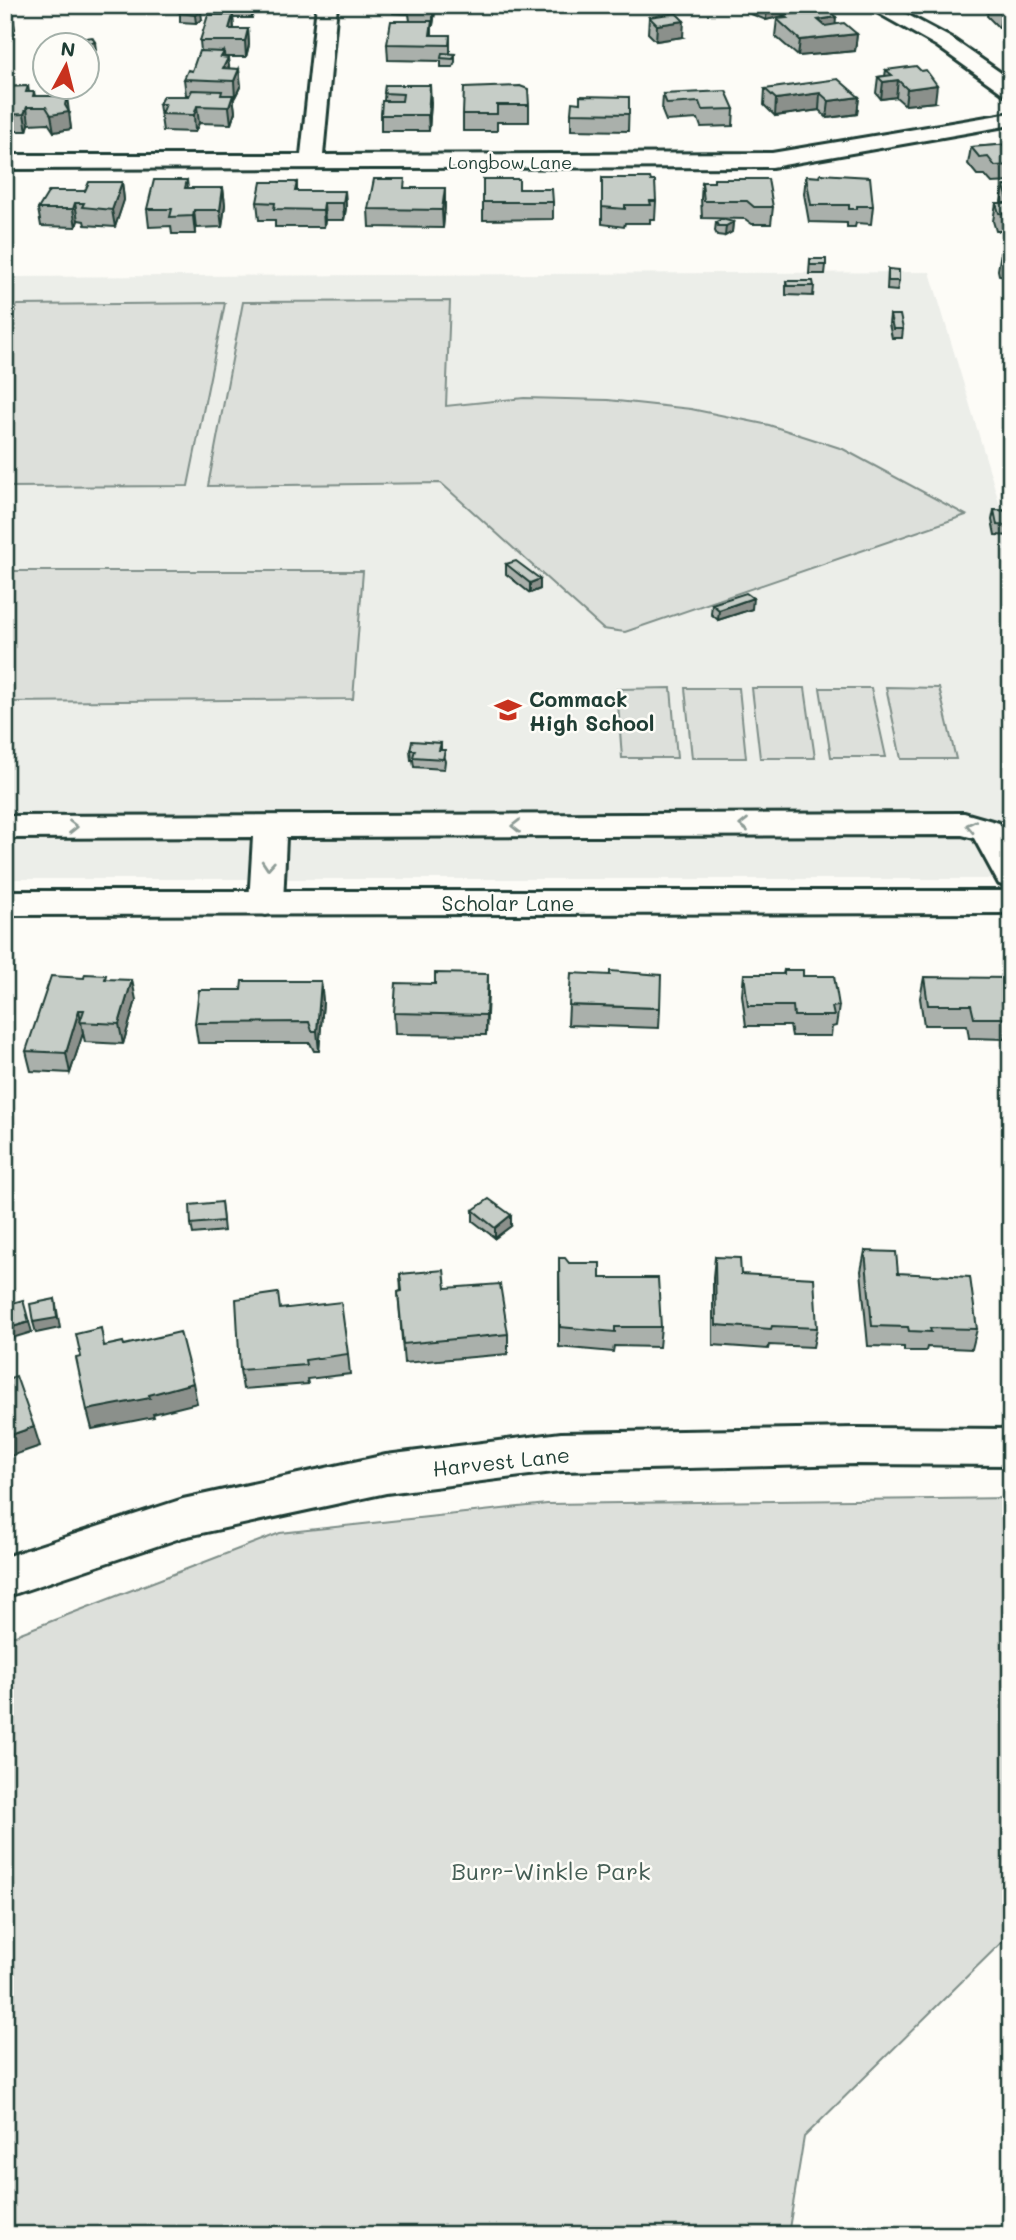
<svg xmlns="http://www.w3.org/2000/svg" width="1016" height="2240" font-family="Mali,sans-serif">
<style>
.built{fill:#eceee9}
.green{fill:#dde0db;stroke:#7e8e88;stroke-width:2}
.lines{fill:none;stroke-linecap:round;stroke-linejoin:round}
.minor-casing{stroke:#1f3d34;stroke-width:6}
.tertiary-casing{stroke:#1f3d34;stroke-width:6}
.minor{fill:#fdfcf7;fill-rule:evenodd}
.tertiary{fill:#fdfcf7;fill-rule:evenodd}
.wall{fill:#aab0ab;stroke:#1f3d34;stroke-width:2}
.shaded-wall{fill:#8b908b;stroke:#1f3d34;stroke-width:2}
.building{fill:#c6cdc7;stroke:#1f3d34;stroke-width:2}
.oneway{stroke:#8e9c96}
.labels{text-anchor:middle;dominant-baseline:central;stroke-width:5;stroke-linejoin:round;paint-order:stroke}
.far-street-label{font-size:18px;fill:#1f3d34;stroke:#fdfcf7}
.poi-label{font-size:21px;font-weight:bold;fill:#1f3d34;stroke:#fdfcf7;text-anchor:start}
.street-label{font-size:21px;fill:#1f3d34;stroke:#fdfcf7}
.near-park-label{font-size:24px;fill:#455e55;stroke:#fdfcf7}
</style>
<rect width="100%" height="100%" fill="#fdfcf7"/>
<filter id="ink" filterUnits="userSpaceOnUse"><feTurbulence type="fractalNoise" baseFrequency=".0143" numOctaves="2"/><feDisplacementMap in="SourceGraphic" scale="14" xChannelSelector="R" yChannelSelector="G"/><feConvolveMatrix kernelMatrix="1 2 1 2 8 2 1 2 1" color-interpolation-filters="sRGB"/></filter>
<g filter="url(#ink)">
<path class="built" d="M930 272 1011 542V879H5V277Z"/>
<g class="green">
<path d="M450 301 446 406 524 398 608 400 691 409 769 425 843 449 966 515 625 632 603 629 441 483 208 486 243 302Z"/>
<path d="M225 303 188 486 5 487V338L17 305Z"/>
<path d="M5 571H363L353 699 5 702Z"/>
<path d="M886 687 939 688 956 759H901Z"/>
<path d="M671 688 677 758H622L617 689Z"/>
<path d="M685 688H739L746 758H692Z"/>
<path d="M752 688H805L815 758H760Z"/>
<path d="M820 688H871L886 757H831Z"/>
<path d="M1011 1498V1933L804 2137 788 2235H5V1639L280 1533 547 1504Z"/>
</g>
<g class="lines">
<g class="minor-casing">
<g id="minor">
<path d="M317 5H337L323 155 772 153 1011 113V125L772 167 5 169V155H301Z"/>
<path d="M864 5H889L951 38 1011 80V96L1004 94 937 46Z"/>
<path d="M964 813 999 823C1014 847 1011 860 1011 887L999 884 974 838 962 835 286 837 283 903 278 911 266 915 254 911 249 903 253 837 5 838V816Z"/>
<path d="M855 1428 1011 1429V1465L855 1464 561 1471 386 1493 183 1537 5 1597V1557L183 1499 386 1455 561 1433Z"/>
</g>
</g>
<g class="tertiary-casing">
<path id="tertiary" d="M5 891H1011V913L5 915Z"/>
</g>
<use href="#minor" class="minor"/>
<use href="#tertiary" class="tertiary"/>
</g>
<g class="wall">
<path d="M187 5H255V9L252 18H233L234 29H248L249 45 246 57H224L229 68 241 85 235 97H233L235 112 231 124 199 123 195 132 163 131 159 104 189 96 190 95H186L184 79 192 71 201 51 200 41 212 15 211 10H189L202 20 196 23 180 22V13L188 10Z"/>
<path d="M393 5H457L456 12H435L433 25H432V35H450V54H455V62L453 67H441V61L388 60 387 44 410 21 409 14 393 13Z"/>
<path d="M736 5H798L797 12 836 24 857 34 855 51 798 56 775 36 777 19H782L783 16 766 20 736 8Z"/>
<path d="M989 5H1011V32L1004 28H999L987 16Z"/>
<path d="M649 17 683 37 656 41 648 33Z"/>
<path d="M886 70 935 102 905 105 896 97 881 99 876 93 878 77 885 76Z"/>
<path d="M385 85 431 102 429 131H381V115L384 101Z"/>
<path d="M28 86 29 92H34L35 96 70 113 69 115 71 129 54 132 48 123 29 124 27 131H5V87Z"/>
<path d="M520 86 529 105V122H497V131H463V114Z"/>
<path d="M765 89 859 97 857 114 827 118 819 110 775 116 764 105Z"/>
<path d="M663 94 734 109 733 126 701 127 698 119 666 121 662 111Z"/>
<path d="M629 97 628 131 571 130V113L580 103Z"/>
<path d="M1011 144V182L992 183 985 175H977L968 164 971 147Z"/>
<path d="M820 174 873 206 871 224 856 223 855 227H847V223L809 222 804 194 806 176 819 177Z"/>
<path d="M602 178 656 201 655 219H650V223H625L624 227 602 224Z"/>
<path d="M483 179 519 189 553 202V219L483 220Z"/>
<path d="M187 180 188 188H223L225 205 222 227 196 228 195 234H172L171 226 149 227 147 209Z"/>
<path d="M122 182 124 200 115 227 85 225 84 221 78 220 76 227 41 226 38 209 85 191Z"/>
<path d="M297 182V191H345L346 208 344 220H325L324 227H275V220H259L257 202Z"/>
<path d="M702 182 773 207 771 224H752L745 219 702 218 701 199Z"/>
<path d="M1004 186H1011V239L1007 231H996L993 221 996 203H1001Z"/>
<path d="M406 188 445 206 443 228 369 227 368 209Z"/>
<path d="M716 222H733L732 232 725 236 717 235 715 231Z"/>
<path d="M1011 249V277L999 275 998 270 1001 252Z"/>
<path d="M810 259 826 265 825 274H809Z"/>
<path d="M888 269 899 281 897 291 887 290Z"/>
<path d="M786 281 814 286 813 296 786 295Z"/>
<path d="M890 315 903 329 902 338H892L889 324Z"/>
<path d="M1011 383V400L1009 392Z"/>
<path d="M994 510 1011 511V536L995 535 992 520Z"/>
<path d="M506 564 540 579V589L530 593 506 574Z"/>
<path d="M712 604 752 609 718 620 711 614Z"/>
<path d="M441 743V750L445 761 444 769 414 767 413 760H411L410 750Z"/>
<path d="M784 970 803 976 839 1006 836 1026 832 1027 831 1036H792L790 1026H746L742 995 744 974H783Z"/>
<path d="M488 974 486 1035 395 1034 394 1013 435 984Z"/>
<path d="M924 977 1011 989V1020L1009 1026H1008L1005 1039 969 1038 967 1025H924L920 998Z"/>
<path d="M106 979 136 1000 123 1044 85 1042 83 1033 70 1073 31 1071 26 1051Z"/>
<path d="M321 981 323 1002 319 1051H314L310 1043H198L195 1023 241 990Z"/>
<path d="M569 1005 660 1008 659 1028 568 1025Z"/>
<path d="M221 1202 224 1231 193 1234 191 1224Z"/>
<path d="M473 1210 511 1226 495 1238 473 1221Z"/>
<path d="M865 1251 898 1273 977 1329 972 1349 927 1347 926 1351H904V1347L868 1346 861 1271Z"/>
<path d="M715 1257 817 1328 813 1347 769 1345 768 1349 713 1345V1277Z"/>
<path d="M559 1258 600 1278 661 1327 659 1347 614 1346 613 1352 559 1347Z"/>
<path d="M400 1274 446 1288 508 1334V1354L404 1363 398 1292 401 1291Z"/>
<path d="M280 1309 348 1354 350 1374 307 1379 308 1384 243 1389 240 1370Z"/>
</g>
<g class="shaded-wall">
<path d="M251 5H255V9L252 18Z"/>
<path d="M433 5H434L435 12 433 25Z"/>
<path d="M767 5H798L797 12 783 15V16L766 20Z"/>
<path d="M201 11 202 20 196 23 195 15Z"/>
<path d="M1007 11 1004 28H999L1002 12Z"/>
<path d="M12 12 15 29 5 31V14Z"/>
<path d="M233 15 234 31 229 29Z"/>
<path d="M836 17 835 33 818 20Z"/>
<path d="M684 21 683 37 656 41 657 25Z"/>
<path d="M248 29 249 45 246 57 245 41Z"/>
<path d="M857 34 855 51 798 56 800 40Z"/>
<path d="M95 42 96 50 88 52V46H77V45Z"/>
<path d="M224 52 225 64 228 58 230 74 226 80 221 57Z"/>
<path d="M239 69 241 85 235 97 234 81Z"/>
<path d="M898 80 896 97 881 99 883 82Z"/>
<path d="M430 85 431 102 429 131 428 115Z"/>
<path d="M937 85 935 102 905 105 907 89Z"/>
<path d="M820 93 819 110 775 116 776 99Z"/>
<path d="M233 95 235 112 231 124 229 107Z"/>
<path d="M67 96 71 129 54 132 51 115 65 105Z"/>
<path d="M859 97 857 114 827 118 829 101Z"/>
<path d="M197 106 199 123 195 132 194 115Z"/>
<path d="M27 107 29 124 27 131 24 114Z"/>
<path d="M122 182 124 200 115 227 112 210Z"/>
<path d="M223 188 225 205 222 227 220 210Z"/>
<path d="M445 188V206L443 228 442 210Z"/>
<path d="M5 190 8 206 5 213Z"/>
<path d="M345 191 346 208 344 220 343 203Z"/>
<path d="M75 203 78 220 76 227 73 209Z"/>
<path d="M324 203 325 220 324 227 323 210Z"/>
<path d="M194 210 196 228 195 234 193 216Z"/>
<path d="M733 222 732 232 725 236 726 226Z"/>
<path d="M540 579V589L530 593V583Z"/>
<path d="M753 598 752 609 718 620 719 610Z"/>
<path d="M488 974V994L486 1035V1015Z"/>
<path d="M132 980 136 1000 123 1044 119 1024Z"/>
<path d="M321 981 323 1002 319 1051 317 1031Z"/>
<path d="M79 1010 83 1033 70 1073 66 1053Z"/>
<path d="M511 1215V1226L495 1238V1228Z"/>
<path d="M55 1299 60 1328 36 1333 33 1322Z"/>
<path d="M29 1322 32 1332 9 1339 6 1329Z"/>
<path d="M193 1383 197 1403 153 1414 154 1417 92 1429 87 1410Z"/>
<path d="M34 1427 40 1446 5 1458V1437Z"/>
</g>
<g class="building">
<path d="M410 5H433V9H409Z"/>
<path d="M995 5H1011V14L1007 11 1002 12Z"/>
<path d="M5 9 12 12 5 14Z"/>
<path d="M827 9 836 17 818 20 825 26 844 23 857 34 800 40 777 19 787 18 783 15Z"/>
<path d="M185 10 201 11 195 15 180 13Z"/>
<path d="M676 13 684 21 657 25 649 17Z"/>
<path d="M208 15H233L229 29H248L245 41H200Z"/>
<path d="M391 21H432L430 35H450L449 45 387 44Z"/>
<path d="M92 37 95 42 77 45 74 40Z"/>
<path d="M199 51 224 52 221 57 228 58 223 68 239 69 234 81 184 79 188 70 192 71Z"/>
<path d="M442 53 455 54 453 59 441 58Z"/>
<path d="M916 66 921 71 926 70 937 85 907 89 898 80 883 82 878 77 892 75 886 70Z"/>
<path d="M838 79 859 97 829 101 820 93 776 99 765 89Z"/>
<path d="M385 85H430L428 115H381L382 101H402L403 94 384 93Z"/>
<path d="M28 86 26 92H34L33 96H67L65 105 69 112 51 115 46 107H27L24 114 5 115V87Z"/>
<path d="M520 86 528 89 529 105H497V114H463L464 88Z"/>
<path d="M192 90 222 91 221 95H233L229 107 197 106 194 115 161 114 165 104H159L163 96H189Z"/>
<path d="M726 91 734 109 702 110 699 102 667 104 663 94Z"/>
<path d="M580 96 629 97V114L571 113 572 102 580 103Z"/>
<path d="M1011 144V165L995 166 988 157 980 158 971 147Z"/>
<path d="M820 174 870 177 873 206H857V209H849V205H811L806 176 820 177Z"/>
<path d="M602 178H650L651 181H655L656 201H650L651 205H625V209L602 207Z"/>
<path d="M374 179H405L404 188H445L442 210 368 209Z"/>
<path d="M483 179H519V189H552L553 202H483Z"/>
<path d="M714 179H768L773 207H754L747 201H704L702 182H714Z"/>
<path d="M154 180H187L185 188H223L220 210H194L193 216 170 217 172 209H147Z"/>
<path d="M89 182H122L112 210 82 207 84 203H75L73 209H38L49 191H85Z"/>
<path d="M261 182H297L295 191H345L343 203H324L323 210 274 209 275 203 257 202Z"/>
<path d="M1004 186H1011V214L999 213 996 203H1009Z"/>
<path d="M722 219 733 222 726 226H718L716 222Z"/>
<path d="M1007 249H1011V259L1002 257 1001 252Z"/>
<rect x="810" y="259" width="16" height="6"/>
<path d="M888 269 899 270V281H888Z"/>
<path d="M786 281H813L814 286H787Z"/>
<path d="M890 315H900L903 329H893Z"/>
<path d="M994 510 1011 511V526L997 525Z"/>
<path d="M516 561 540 579 530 583 506 564Z"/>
<path d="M746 593 753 598 719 610 712 604Z"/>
<path d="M412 741 441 743 439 750H445L443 759 413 757 415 750H410Z"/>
<path d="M784 970H803V976H834L839 1006 832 1007 834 1016H794L793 1006H748L744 974H784Z"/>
<path d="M610 971 661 975 660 1008 569 1005 571 973 610 975Z"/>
<path d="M435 973 488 974 486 1015 394 1013 396 983 435 984Z"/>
<path d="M85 974 106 975 105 979 132 980 119 1024 80 1022 84 1010H79L66 1053 26 1051 51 976 84 978Z"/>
<path d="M924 977 1008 978 1011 989V1006L1007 1005 1010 1018H974L971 1005H928Z"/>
<path d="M242 981H321L317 1031H312L309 1022 195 1023 199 990H241Z"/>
<path d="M489 1199 511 1215 495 1228 473 1210Z"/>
<path d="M221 1202 223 1221 191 1224 190 1205Z"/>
<path d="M865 1251 896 1252 898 1273 970 1277 977 1329 930 1328 931 1332 909 1331 908 1327 872 1326Z"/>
<path d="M715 1257 740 1258 741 1274 814 1278 817 1328 772 1326 771 1329 716 1325Z"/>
<path d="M559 1258H565L569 1263H600V1278H658L661 1327H615V1332L560 1327Z"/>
<path d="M444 1270 446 1288 500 1284 508 1334 403 1344 398 1292 402 1291 400 1274Z"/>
<path d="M278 1293 280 1309 341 1302 348 1354 305 1360 306 1365 240 1370 236 1299Z"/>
<path d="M55 1299 57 1318 33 1322 30 1304Z"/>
<path d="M23 1300 29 1322 6 1329 5 1305Z"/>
<path d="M101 1328 104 1346 123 1342 124 1345 180 1332 193 1383 149 1395 150 1398 87 1410 76 1358 81 1357 76 1334Z"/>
<path d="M16 1376 34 1427 5 1437V1380Z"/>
</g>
<defs><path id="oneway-chevron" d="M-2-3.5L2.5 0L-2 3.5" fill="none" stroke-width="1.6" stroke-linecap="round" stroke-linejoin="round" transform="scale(1.75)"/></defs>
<g class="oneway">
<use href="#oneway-chevron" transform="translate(744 825) rotate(180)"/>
<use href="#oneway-chevron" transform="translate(516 826) rotate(180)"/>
<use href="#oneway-chevron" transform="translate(971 826) rotate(-167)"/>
<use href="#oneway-chevron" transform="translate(73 827)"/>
<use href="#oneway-chevron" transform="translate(268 865) rotate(94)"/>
</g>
</g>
<defs>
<g id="school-bare" transform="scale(2.1)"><path d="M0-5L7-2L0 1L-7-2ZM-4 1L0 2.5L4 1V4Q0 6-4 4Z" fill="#c8321e" stroke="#fdfcf7" stroke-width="2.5" paint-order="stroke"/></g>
</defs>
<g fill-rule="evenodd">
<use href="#school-bare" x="508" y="710"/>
</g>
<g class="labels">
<g class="far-street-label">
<text x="510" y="162">Longbow Lane</text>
</g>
<g class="poi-label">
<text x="529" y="698">Commack<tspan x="529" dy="24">High School</tspan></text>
</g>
<g class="street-label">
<text x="508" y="902">Scholar Lane</text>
<text transform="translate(501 1461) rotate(-6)">Harvest Lane</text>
</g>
<g class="near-park-label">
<text x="551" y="1870">Burr-Winkle Park</text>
</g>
</g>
<rect width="1016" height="2240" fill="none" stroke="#fdfcf7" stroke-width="28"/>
<rect x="14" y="14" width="988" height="2212" fill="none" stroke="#1f3d34" stroke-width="2.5" filter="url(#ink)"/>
<g transform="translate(66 66) rotate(7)"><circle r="33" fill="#fdfcf7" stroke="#a4b0a9" stroke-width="2"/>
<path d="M0-5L12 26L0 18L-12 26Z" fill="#c8321e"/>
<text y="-10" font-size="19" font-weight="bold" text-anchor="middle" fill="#1f3d34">N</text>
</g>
</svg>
